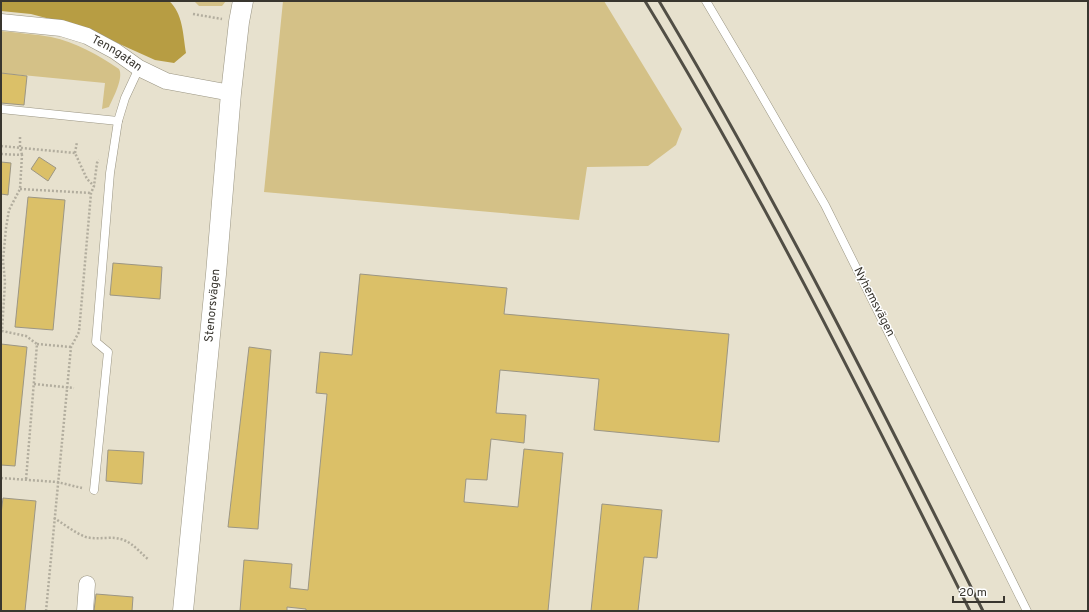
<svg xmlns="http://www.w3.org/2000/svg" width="1089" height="612" font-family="Overpass,sans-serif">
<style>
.green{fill:#d4c187}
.forest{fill:#b79d43}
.building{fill:#dbc068;stroke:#9c9684}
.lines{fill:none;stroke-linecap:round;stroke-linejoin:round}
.service-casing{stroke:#9a9583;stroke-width:9}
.minor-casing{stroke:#9a9583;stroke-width:17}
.tertiary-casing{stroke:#9a9583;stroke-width:21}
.path{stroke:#b2ad9e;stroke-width:2.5;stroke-dasharray:2 2;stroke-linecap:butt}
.service{stroke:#fff;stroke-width:8}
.minor{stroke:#fff;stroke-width:16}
.tertiary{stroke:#fff;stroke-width:20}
.rail{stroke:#514e45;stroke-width:3}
.labels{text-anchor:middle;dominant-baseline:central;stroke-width:3;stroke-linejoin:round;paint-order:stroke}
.street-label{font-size:12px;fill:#39362f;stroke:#fff}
</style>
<rect width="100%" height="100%" fill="#e7e1ce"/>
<g class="green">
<path d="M194 1H226L222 6H199Z"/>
<path d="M283 1H604L682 129 676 145 648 166 587 167 579 220 264 192Z"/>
<path d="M1 31C18 33 34 34 51 37 76 42 98 55 119 69 124 78 113 98 109 107L102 109 105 83 1 73Z"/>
</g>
<path class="forest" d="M1 1H169C183 13 183 35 186 53L174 63 155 60 84 28 31 14 1 11Z"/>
<g class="building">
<path d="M1 73 27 76 24 105 1 103Z"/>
<path d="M39 157 56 168 48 181 31 169Z"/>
<path d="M1 162 11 163 8 195 1 194Z"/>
<path d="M28 197 65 200 53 330 15 327Z"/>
<path d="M113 263 162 267 160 299 110 295Z"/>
<path d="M360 274 507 288 504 314 729 334 719 442 594 430 599 379 500 370 496 413 526 415 524 443 491 439 487 480 466 479 464 502 518 507 524 449 563 453 548 611H306V609L287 607V611H240L244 560 292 564 290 588 308 590 327 394 316 393 320 352 352 355Z"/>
<path d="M1 344 27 347 15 466 1 465Z"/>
<path d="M249 347 271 350 258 529 228 527Z"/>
<path d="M108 450 144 452 142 484 106 481Z"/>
<path d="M3 498 36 501 25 611H1V514Z"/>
<path d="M602 504 662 510 657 558 644 557 638 611H591Z"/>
<path d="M96 594 133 597 132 611H94Z"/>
</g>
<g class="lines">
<g class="service-casing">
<g id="service">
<path d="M706 1 751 77 825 205 1027 611"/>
<path d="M1 109 118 121 125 98 139 68"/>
<path d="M94 490 108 352 96 342 110 173 118 121"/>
</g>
</g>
<g class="minor-casing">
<g id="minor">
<path id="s1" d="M1 22 61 28 87 36 115 51 139 68 166 81 231 93"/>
<path d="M85 611 87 584"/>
</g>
</g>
<g class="tertiary-casing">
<g id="tertiary">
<path id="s2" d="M183 611 216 274 231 93 239 22 243 1"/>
</g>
</g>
<g class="path">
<path d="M193 14 222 19"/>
<path d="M20 137V147L22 155"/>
<path d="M1 146 75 153 87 179 94 186"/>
<path d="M75 153 77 142"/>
<path d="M1 154 22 155 20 189 9 210 6 228 3 260 5 282 2 331 26 336 37 344 26 480"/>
<path d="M20 189 91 193"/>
<path d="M37 344 71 347"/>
<path d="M34 384 74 388"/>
<path d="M1 478 57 482 82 488"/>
<path d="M54 518C64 524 75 533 86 537 94 539 100 538 107 538 128 536 135 548 149 560"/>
<path d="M46 611 71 347 79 332 91 193 94 186 97 163 99 160"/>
</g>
<use href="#service" class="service"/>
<use href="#minor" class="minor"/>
<use href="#tertiary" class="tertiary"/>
<g class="rail">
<path d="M645 1C765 198 867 405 970 611"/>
<path d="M659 1C777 199 880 405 983 611"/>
</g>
</g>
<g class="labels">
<g class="street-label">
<text stroke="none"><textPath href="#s1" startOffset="122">Tenngatan</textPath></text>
<text transform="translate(874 302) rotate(63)">Nyhemsvägen</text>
<text stroke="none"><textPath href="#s2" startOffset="307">Stenorsvägen</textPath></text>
</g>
</g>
<rect width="1089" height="612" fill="none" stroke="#39362f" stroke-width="4"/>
<path d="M953 596v6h51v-6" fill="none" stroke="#39362f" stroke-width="2"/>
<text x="959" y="596" font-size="12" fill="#39362f" stroke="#ffffff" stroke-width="3" paint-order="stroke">20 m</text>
</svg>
